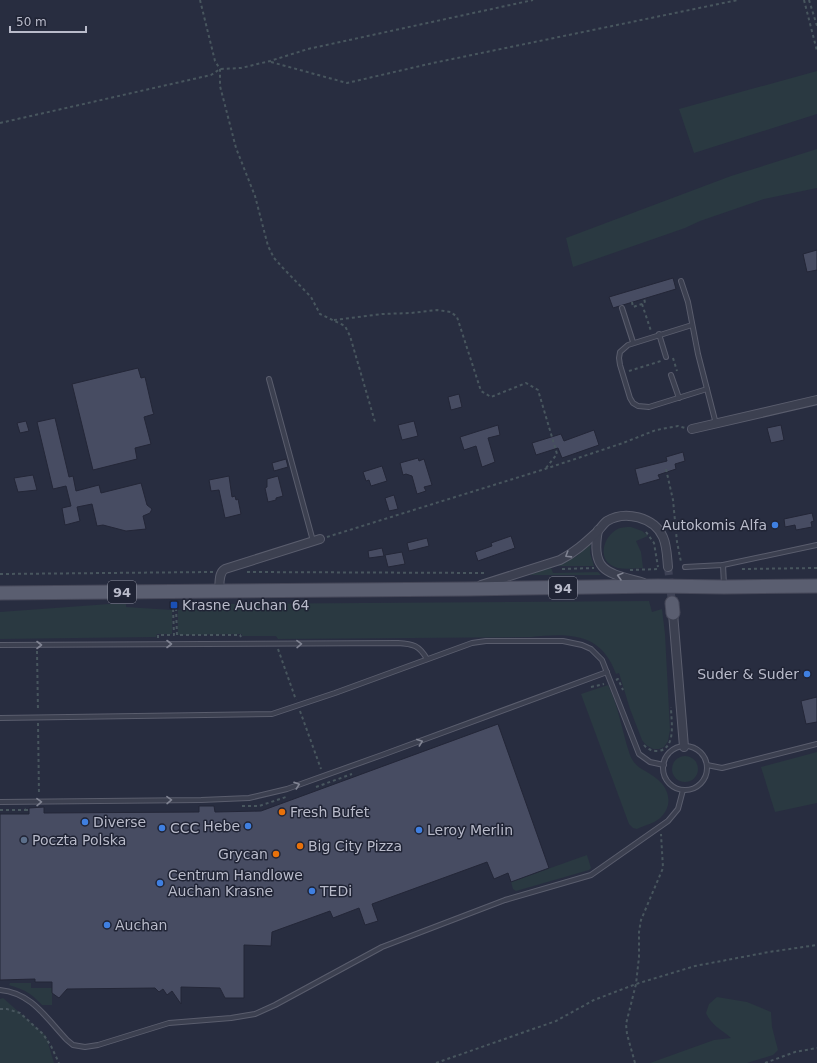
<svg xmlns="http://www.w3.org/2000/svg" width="817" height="1063" font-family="'DejaVu Sans',sans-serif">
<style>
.green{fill:#2a3941}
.building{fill:#474c62;stroke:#232637}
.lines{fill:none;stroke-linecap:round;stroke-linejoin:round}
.minor-tunnel{stroke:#3e4255;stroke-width:8;stroke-dasharray:8 4;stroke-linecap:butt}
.service-casing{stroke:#5a5d6d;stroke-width:6}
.minor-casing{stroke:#5a5d6d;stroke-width:10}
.primary-casing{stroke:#464859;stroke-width:15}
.path{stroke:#48565e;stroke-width:2;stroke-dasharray:3 3;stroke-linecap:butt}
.service{stroke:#3c4050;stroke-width:4}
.minor{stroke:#3c4050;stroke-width:8}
.primary{stroke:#5a5e70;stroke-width:13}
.oneway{stroke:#818493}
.shop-dot{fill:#3f7fe0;stroke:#202435;stroke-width:1.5}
.transit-dot{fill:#1a4fb4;stroke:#202435;stroke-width:1.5}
.food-dot{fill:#e8710a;stroke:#202435;stroke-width:1.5}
.service-dot{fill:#5c6f8a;stroke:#202435;stroke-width:1.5}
.labels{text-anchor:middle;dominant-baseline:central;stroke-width:3;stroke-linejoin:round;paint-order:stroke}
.shield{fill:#202435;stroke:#8b8e9d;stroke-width:1}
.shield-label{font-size:13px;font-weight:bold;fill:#b9bbca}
.poi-label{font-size:14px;fill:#b9bbca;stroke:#202435;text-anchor:start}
</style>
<rect width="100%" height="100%" fill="#282d40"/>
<g class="green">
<path d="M817 71V114L694 153 679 109Z"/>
<path d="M817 149V188L764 199 700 221 685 228 573 267 566 238 731 176Z"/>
<path d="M631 527 642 531 648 536 636 541 641 552 643 568C633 568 619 571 611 565 598 557 604 537 616 530 620 527 626 527 631 527Z"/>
<path d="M591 541 590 553 594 566H557L577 556Z"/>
<path d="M551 568 553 573 598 572 601 575H531L532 572Z"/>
<path d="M649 601 652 612 662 609 665 634 670 730 668 741 664 747 659 749H653L646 745 642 740 630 709 619 673 616 674C601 632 569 633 531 637L278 639 276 636H242V634L178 635V610L210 607V604Z"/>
<path d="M109 604H126V607L172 610V634H157L156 637 0 639V612Z"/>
<path d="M608 685C619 707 622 732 630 755 636 770 647 770 657 779 669 788 673 805 662 816 656 823 645 825 637 829L633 828 629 824 581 694Z"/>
<path d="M817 752V803L775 812 761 767Z"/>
<circle cx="685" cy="769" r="13"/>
<path d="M587 855 591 868 589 870 516 891 513 889 511 882Z"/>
<path d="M10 983H31V988H52V1005H42C31 993 25 990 9 985Z"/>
<path d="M717 997 747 1002 771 1012 772 1027 778 1050 773 1055 747 1063H650L714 1040 731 1038C722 1030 711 1025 706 1013L709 1004Z"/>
<path d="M3 998 46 1036 54 1063H0V999Z"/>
</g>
<g class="building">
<path d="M817 250V270L807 272 803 254Z"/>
<path d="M673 278 676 289 613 308 609 297Z"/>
<path d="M138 368 141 378 145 377 153 412 154 414 144 417 151 444 135 448 137 459 93 470 72 384Z"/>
<path d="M459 394 462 407 451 410 448 397Z"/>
<path d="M55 418 69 477 73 476 76 491 99 485 101 493 141 483 147 505 152 509 150 513 143 516 146 529 126 531 103 525 97 526 92 504 77 507 80 521 65 525 62 508 71 506 66 486 53 489 37 422Z"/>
<path d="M26 421 29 431 20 433 17 423Z"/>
<path d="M414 421 418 436 402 440 398 425Z"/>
<path d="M498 425 500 435 488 438 495 462 482 467 476 446 464 450 460 437Z"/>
<path d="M781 425 784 440 771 443 767 428Z"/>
<path d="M594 430 599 445 562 458 558 448 536 455 532 443 561 434 564 441Z"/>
<path d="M683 452 685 461 675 464 676 469 658 475 660 479 639 485 635 469 667 461 666 457Z"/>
<path d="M418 458 419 461 424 459 432 485 424 487 426 491 417 494 412 476 406 474 403 475 400 463Z"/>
<path d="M286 459 288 467 274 471 272 463Z"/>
<path d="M382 466 387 481 371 486 369 480 366 481 363 472Z"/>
<path d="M33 475 37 490 18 492 14 478Z"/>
<path d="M229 476 232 497 235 496 236 500 238 499 241 514 225 518 219 490 211 491 209 480Z"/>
<path d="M278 476 283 496 276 498V500L268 502 265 488 267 487V479Z"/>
<path d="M394 495 398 509 389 511 385 498Z"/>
<path d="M812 513 814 521 811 522 812 527 796 530 795 525 785 527 784 519Z"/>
<path d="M702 521 704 529 690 531 688 524Z"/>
<path d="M511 536 515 548 478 561 475 552 492 546 491 543Z"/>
<path d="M427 538 429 546 409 551 407 543Z"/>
<path d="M382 548 384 556 369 558 368 551Z"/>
<path d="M402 552 405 564 388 567 385 555Z"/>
<path d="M817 697V722L806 724 801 701Z"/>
<path d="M498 724 549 868 511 882 508 873 494 879 487 862 372 904 378 921 365 925 359 908 333 918 330 911 272 932 271 946 244 945V998H225L220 988 181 987V1004L172 991 167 995 163 989 159 992 155 988 67 989 59 998 52 993V982H35V979L0 980V814H29V808L44 807V813L199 812V806H214L215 812 261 811Z"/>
</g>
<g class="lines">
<path class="minor-tunnel" d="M668 567 672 603"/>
<g class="service-casing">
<g id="service">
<path d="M681 281 688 302 698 354 716 424"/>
<path d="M622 308 633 342"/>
<path d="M692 325 628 345 620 352 619 358 620 365 630 398 633 403 638 406 649 407 707 389"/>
<path d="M659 334 666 357"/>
<path d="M671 375 679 398"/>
<path d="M269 379 313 541"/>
<path d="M723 565 724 585"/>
<path d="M685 567 723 565 817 545"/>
<path d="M0 645 398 643C413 644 419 645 427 659"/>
<path d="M0 718 272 714 335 693 472 643 486 641H563L582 645 591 649 602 660 639 754 650 762 664 765"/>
<circle cx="685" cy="768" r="22"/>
<path d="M707 765 722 768 817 744"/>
<path d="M0 802 201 800 249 798 287 789 382 755 607 672"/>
<path d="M0 990C32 993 46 1018 67 1040L73 1045 85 1047 98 1045 169 1023 231 1018 255 1014 275 1005 382 947 505 900 591 875 668 821 678 809 683 790"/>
</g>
</g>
<g class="minor-casing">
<g id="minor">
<path d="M692 429 817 400"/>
<path d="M598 530C590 573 609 573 644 583"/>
<path d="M481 585 560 560C574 553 585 543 597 532 600 529 603 524 607 521 625 510 654 517 663 537 667 546 667 557 668 567"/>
<path d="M219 592C220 584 218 573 225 569L320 539"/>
<path d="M673 613 684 747"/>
</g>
</g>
<g class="primary-casing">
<g id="primary">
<path d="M0 593 468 589 658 586 724 587 817 586"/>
<path d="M672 603 673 613"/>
</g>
</g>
<g class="path">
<path d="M200 0 215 61 220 69V86L236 148 255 196 268 246 274 258 283 268 311 297 320 314 345 326 350 336 375 422"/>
<path d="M804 0 817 51"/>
<path d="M809 0 817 26"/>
<path d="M271 62 347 83 433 63 738 0"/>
<path d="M0 123 211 75 220 69 241 68 270 61 308 49 533 0"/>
<path d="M632 302 633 307 645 303 644 298"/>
<path d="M642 304 651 331"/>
<path d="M334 320 382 314 411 313 437 310 451 312 457 317 481 391 491 397 526 383 538 390 557 454 546 468"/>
<path d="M673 358 677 371"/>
<path d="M629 371 661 361"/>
<path d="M666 469 673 500 677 542 681 562"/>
<path d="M646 532 654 543 658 567"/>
<path d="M327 537 545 469 623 443 656 430 678 426 685 428"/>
<path d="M562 569 594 568"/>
<path d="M742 569 817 568"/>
<path d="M630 570 660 569"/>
<path d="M247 572 487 573"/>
<path d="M0 574 213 572"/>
<path d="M176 608 177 635H240L241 637"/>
<path d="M158 638V635H174L173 608"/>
<path d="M278 649 296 700"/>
<path d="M37 651 38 711"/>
<path d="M616 680 618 679 623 690"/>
<path d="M591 687 604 684"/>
<path d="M300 711 321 769"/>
<path d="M38 723 39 795"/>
<path d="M644 745C647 749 652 751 658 751 677 749 671 720 671 707"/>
<path d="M316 787 352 774"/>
<path d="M242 806H259L286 797"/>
<path d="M0 810H25L26 809"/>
<path d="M25 810H29"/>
<path d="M0 1009H7L20 1013 43 1034 51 1046 59 1063"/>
<path d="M436 1063 556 1021 594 1000 636 984 695 966 769 952 817 945"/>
<path d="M635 1063 627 1034 626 1024 636 984 639 957V932L641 920 663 868 661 834"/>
<path d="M765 1063 795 1052 817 1048"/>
</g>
<use href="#service" class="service"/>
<use href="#minor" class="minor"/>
<use href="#primary" class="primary"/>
</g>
<defs><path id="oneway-chevron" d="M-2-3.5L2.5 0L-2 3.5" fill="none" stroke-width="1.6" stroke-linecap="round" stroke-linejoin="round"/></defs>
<g class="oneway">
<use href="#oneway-chevron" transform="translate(568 555) rotate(148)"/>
<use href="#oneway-chevron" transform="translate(620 576) rotate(-165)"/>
<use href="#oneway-chevron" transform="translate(169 644)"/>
<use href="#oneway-chevron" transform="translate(299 644) rotate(-1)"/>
<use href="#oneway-chevron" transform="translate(39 645)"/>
<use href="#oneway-chevron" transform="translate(420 742) rotate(-20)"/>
<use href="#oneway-chevron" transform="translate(297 785) rotate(-19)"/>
<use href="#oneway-chevron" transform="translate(169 800) rotate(-1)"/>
<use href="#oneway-chevron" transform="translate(39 802) rotate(-1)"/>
</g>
<g class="shop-dot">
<circle cx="775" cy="525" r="4"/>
<circle cx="807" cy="674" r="4"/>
<circle cx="85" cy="822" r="4"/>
<circle cx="248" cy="826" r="4"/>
<circle cx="162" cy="828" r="4"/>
<circle cx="419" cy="830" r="4"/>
<circle cx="160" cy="883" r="4"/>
<circle cx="312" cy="891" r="4"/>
<circle cx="107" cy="925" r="4"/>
</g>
<rect class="transit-dot" x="170" y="601" width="8" height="8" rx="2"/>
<g class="food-dot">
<circle cx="282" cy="812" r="4"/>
<circle cx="300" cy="846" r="4"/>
<circle cx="276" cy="854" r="4"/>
</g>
<circle class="service-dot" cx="24" cy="840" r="4"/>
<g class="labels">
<g class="shield">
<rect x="549" y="577" width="28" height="22" rx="3"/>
<rect x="108" y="581" width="28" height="22" rx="3"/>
</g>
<g class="shield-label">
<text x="563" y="588">94</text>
<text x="122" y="592">94</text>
</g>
<g class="poi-label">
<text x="767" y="525" text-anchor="end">Autokomis Alfa</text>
<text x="182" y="605">Krasne Auchan 64</text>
<text x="799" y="674" text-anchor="end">Suder &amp; Suder</text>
<text x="290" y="812">Fresh Bufet</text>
<text x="93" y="822">Diverse</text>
<text x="240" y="826" text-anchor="end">Hebe</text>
<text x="170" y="828">CCC</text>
<text x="427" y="830">Leroy Merlin</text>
<text x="32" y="840">Poczta Polska</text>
<text x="308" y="846">Big City Pizza</text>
<text x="268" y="854" text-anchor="end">Grycan</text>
<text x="168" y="875">Centrum Handlowe<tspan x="168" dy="16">Auchan Krasne</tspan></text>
<text x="320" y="891">TEDi</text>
<text x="115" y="925">Auchan</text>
</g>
</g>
<path d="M10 26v6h76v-6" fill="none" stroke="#b9bbca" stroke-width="2"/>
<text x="16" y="26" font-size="12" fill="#b9bbca" stroke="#202435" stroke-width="3" paint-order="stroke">50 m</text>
</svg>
